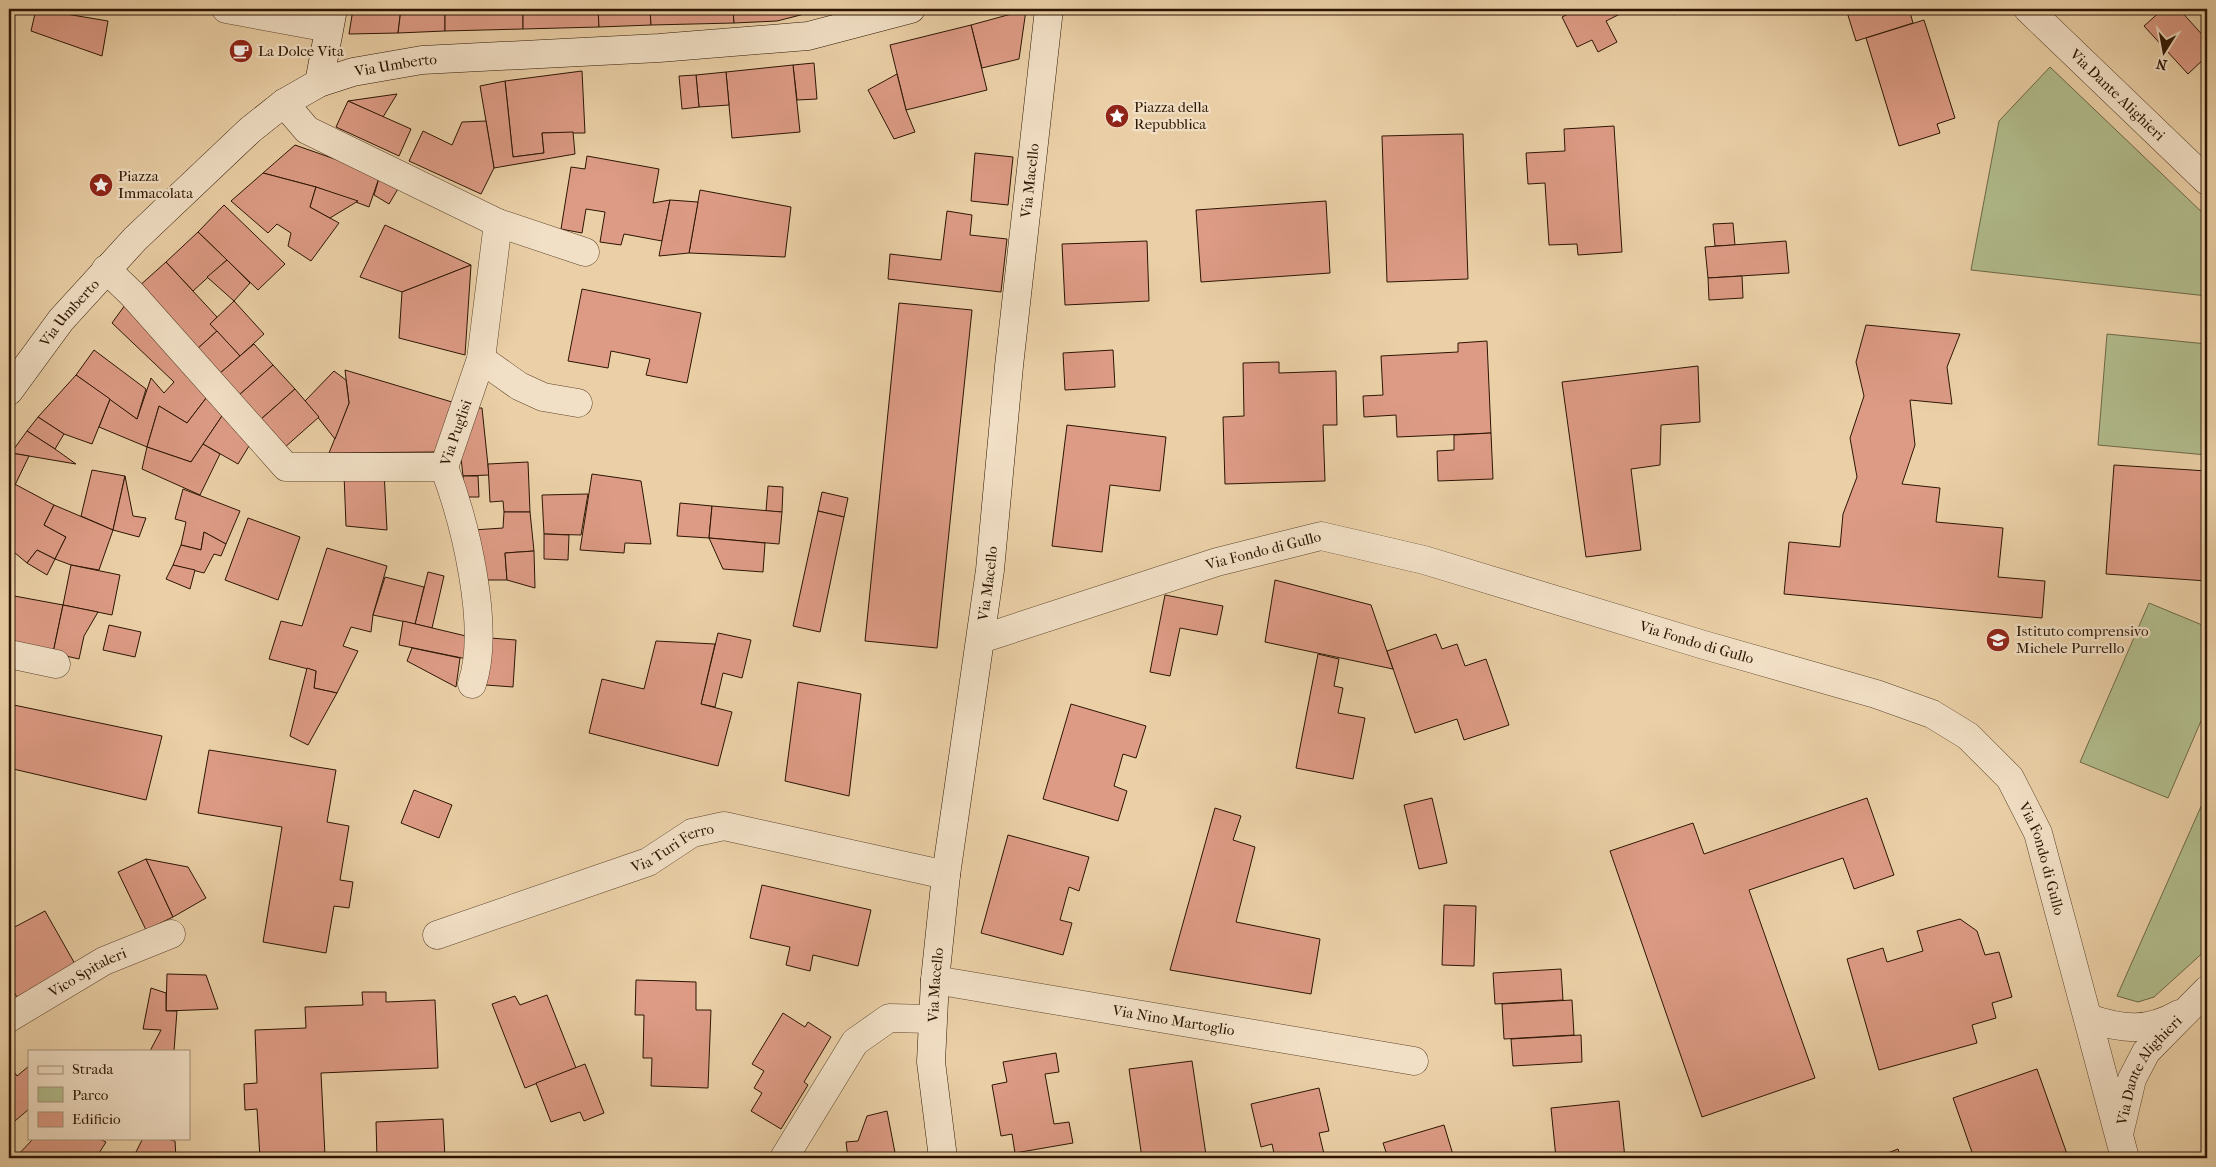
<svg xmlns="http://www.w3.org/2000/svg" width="2216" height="1167" font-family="'IM FELL French Canon',serif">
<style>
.green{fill:#b1bc8c;stroke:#6e6847}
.building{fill:#dd9b85;stroke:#2c1502}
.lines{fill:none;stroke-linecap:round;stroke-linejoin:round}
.street-casing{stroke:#5c442b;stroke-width:29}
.secondary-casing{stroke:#2c1502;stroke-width:29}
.street{stroke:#f2e0c6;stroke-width:28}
.secondary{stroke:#f2e0c6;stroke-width:28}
.labels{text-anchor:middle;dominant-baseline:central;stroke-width:4.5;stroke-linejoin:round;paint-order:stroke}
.poi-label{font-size:15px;fill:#2c1502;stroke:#f2e0c6;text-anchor:start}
.street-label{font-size:15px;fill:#2c1502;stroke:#f2e0c6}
</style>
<rect width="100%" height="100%" fill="#ebd0a7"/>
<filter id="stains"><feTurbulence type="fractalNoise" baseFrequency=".004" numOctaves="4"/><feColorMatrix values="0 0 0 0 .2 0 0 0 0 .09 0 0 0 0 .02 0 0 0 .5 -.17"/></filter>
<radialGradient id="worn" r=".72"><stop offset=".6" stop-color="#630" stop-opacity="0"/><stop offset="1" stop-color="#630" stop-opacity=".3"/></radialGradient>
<g class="green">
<path d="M2050 67 2207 217V296L1971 270 1999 121Z"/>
<path d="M2107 334 2207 344V455L2098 445Z"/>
<path d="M2149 603 2207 627V707L2168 798 2080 762Z"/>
<path d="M2207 793V949L2154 997 2138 1002 2117 996Z"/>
</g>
<g class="building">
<path d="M36 9 108 21 102 56 31 31Z"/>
<path d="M353 9H401L398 33 349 34Z"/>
<path d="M401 9H445V31L398 33Z"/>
<path d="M445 9H523V29L445 31Z"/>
<path d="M523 9H598L599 27 523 29Z"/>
<path d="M598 9H650L651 25 599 27Z"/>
<path d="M650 9H733L734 23 651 25Z"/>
<path d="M733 9H824L777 21 734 23Z"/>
<path d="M1578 9H1630L1606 21 1617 42 1598 52 1592 40 1577 47 1562 17Z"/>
<path d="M1670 9H1687L1674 15Z"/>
<path d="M1846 9H1909L1913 23 1856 41Z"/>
<path d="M2163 9H2179L2207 40V56L2188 74 2144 26Z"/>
<path d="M1026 10 1019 59 982 68 971 25Z"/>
<path d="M1924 20 1955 118 1937 124 1940 133 1899 146 1866 38Z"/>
<path d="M971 25 987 90 906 110 890 45Z"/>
<path d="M237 40 249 42 253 53 245 62 234 60 230 49Z"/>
<path d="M814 63 817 99 797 100 793 65Z"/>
<path d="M793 65 800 132 732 138 726 72Z"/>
<path d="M582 71 585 133H542L544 153 513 157 505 81Z"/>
<path d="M726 72 729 105 699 107 696 75Z"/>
<path d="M897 74 906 110 915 132 894 139 868 90Z"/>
<path d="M696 75 699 107 682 109 679 76Z"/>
<path d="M505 81 513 157 544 153 542 133 573 132 575 154 494 168 480 86Z"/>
<path d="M397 94 383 117 348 101Z"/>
<path d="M348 101 411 129 399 156 336 127Z"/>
<path d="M486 121 494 168 481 194 409 161 423 131 452 145 462 122Z"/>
<path d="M1614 126 1622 252 1578 255 1577 244 1549 245 1545 183 1528 184 1526 153 1565 151 1564 129Z"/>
<path d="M1463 134 1468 279 1387 282 1382 136Z"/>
<path d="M295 145 380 175 369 207 316 187 263 173Z"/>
<path d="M975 153 1013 157 1008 205 971 201Z"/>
<path d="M587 156 659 169 653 203 670 200 662 241 624 234 621 245 600 242 605 212 586 209 582 233 561 229 571 167 585 169Z"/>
<path d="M263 173 316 187 310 207 339 223 311 261 288 246 291 233 277 224 268 233 231 201Z"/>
<path d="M380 175 402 182 389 204 374 195Z"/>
<path d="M316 187 358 201 330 218 310 207Z"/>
<path d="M700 190 791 207 785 257 689 253Z"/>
<path d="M670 200 698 202 689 253 659 256Z"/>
<path d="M1326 201 1330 273 1201 282 1196 210Z"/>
<path d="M224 205 285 264 258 290 198 232Z"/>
<path d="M947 211 972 215 970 235 1007 239 1001 292 888 279 890 254 941 260Z"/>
<path d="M1733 223 1735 245 1715 246 1713 224Z"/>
<path d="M385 225 471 265 402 292 360 277Z"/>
<path d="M198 232 227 260 193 291 166 262Z"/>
<path d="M1147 241 1149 301 1065 305 1062 244Z"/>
<path d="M1786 241 1789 273 1708 278 1705 247Z"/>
<path d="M227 260 250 283 234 301 207 277Z"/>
<path d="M166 262 217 317 210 324 217 331 196 350 138 287Z"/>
<path d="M471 265 465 355 399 338 402 292Z"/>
<path d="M1742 276 1743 298 1709 300 1708 278Z"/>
<path d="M582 289 701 313 687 383 646 375 650 359 611 351 608 368 568 361Z"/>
<path d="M128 301 210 393 187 423 159 406 147 447 99 427 110 399 137 419 151 378 164 393 174 382 112 323Z"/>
<path d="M234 301 264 334 240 356 210 324Z"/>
<path d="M899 303 972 310 937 648 865 641Z"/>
<path d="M1866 325 1960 334 1947 367 1952 404 1910 400 1915 445 1902 484 1940 488 1936 522 2003 528 1998 577 2045 581 2042 618 1784 594 1789 542 1840 547 1843 514 1857 477 1850 438 1864 396 1856 362Z"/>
<path d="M217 331 240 356 219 374 196 350Z"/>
<path d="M1487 341 1491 433 1397 437 1396 415 1364 417 1363 396 1383 395 1381 356 1458 352V343Z"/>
<path d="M254 344 273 365 238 396 219 374Z"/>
<path d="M94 350 146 389 137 419 76 375Z"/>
<path d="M1113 350 1115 387 1065 390 1063 353Z"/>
<path d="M1279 362V373L1336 371 1337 425H1323L1325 481 1225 484 1223 417 1244 416 1243 363Z"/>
<path d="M273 365 295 389 260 420 238 396Z"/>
<path d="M1698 366 1700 422 1661 425 1660 465 1631 469 1641 550 1586 557 1562 382Z"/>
<path d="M345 370 452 402 435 452 329 453 349 403Z"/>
<path d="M334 371 346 380 349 403 335 439 305 401Z"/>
<path d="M76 375 110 399 92 444 64 434 38 417Z"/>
<path d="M295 389 319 417 284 448 260 420Z"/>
<path d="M210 393 224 413 191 462 147 447 159 406 187 423Z"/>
<path d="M474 408H482L489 475 463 476 460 449Z"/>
<path d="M224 413 249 446 238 464 203 444Z"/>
<path d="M38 417 64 434 55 449 27 431Z"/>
<path d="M1067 425 1166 437 1160 491 1110 485 1102 552 1052 546Z"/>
<path d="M27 431 55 449 76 464 11 453Z"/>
<path d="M1491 433 1493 479 1438 481 1437 451 1454 450V435Z"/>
<path d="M203 444 220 454 200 495 142 469 147 447 191 462Z"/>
<path d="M11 453 29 456 15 485 9 481V457Z"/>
<path d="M528 462 530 512H504L503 501 490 502 488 464Z"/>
<path d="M2114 465 2207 471 2204 511H2207V581L2106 574Z"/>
<path d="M92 470 125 476 113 530 81 516Z"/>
<path d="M384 471 387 530 346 526 344 474Z"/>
<path d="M592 474 641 481 651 544 625 543 624 553 580 550Z"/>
<path d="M125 476 133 516 146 518 139 537 113 530Z"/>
<path d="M463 476H478L479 497H463Z"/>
<path d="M9 481 54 505 44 525 66 537 55 559 37 550 27 563 9 548Z"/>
<path d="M768 486 783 487 782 512 766 511Z"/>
<path d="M183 489 240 511 226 544 204 532 201 550 181 545 186 522 175 519Z"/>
<path d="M822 492 848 498 844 517 818 511Z"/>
<path d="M588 494 581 535 544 534 542 495Z"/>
<path d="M680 503 712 506 709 538 677 536Z"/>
<path d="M54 505 113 530 99 570 71 565 55 559 66 537 44 525Z"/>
<path d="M712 506 782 512 779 544 709 538Z"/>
<path d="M818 511 844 517 820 632 793 626Z"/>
<path d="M504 512H530L534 551 505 553 507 580H481L473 530 503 528Z"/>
<path d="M248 518 300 537 278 600 225 580Z"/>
<path d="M204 532 226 544 221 556 214 554 204 573 173 565 181 545 201 550Z"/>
<path d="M544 534 569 535 568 560 544 559Z"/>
<path d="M709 538 765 543 763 572 723 569Z"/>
<path d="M327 548 387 566 373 615 371 632 351 627 343 646 358 651 337 693 314 688 316 671 269 659 281 621 302 626Z"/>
<path d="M37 550 55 559 47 575 27 563Z"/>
<path d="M534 551 535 588 507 580 505 553Z"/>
<path d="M71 565 120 575 112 615 63 605Z"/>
<path d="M173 565 195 570 190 589 166 579Z"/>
<path d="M428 572 444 576 432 628 415 624Z"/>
<path d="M385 577 424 587 415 624 373 615Z"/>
<path d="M1275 580 1371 605 1393 669 1265 642Z"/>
<path d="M9 595 63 605 53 653 9 644Z"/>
<path d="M1165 595 1223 606 1217 635 1180 628 1170 676 1150 672Z"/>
<path d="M63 605 98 612 84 636 79 659 53 653Z"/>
<path d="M403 621 466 636 467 659 399 645Z"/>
<path d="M109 625 141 632 135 657 103 650Z"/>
<path d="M718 633 751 640 742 678 723 673 715 707 701 704Z"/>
<path d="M1436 634 1442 649 1457 644 1465 666 1486 659 1509 725 1464 740 1457 719 1415 733 1387 651Z"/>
<path d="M490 638 516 640 513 687 486 685Z"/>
<path d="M656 641 715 644 701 704 732 712 718 766 589 733 602 679 644 689Z"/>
<path d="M412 648 460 658 456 687 407 661Z"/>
<path d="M1318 654 1339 659 1334 686 1343 688 1338 713 1365 718 1353 779 1296 768Z"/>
<path d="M307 668 316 671 314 688 337 693 308 745 290 736Z"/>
<path d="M798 682 861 694 849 796 785 781Z"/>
<path d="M9 704 162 736 146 800 9 768Z"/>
<path d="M1071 704 1146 726 1136 758 1123 754 1114 786 1127 791 1118 821 1043 799Z"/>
<path d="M209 750 336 770 327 822 349 826 340 880 353 882 349 908 334 906 326 953 263 942 282 827 198 813Z"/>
<path d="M414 790 452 805 439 838 401 823Z"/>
<path d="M1432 798 1447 863 1419 869 1404 805Z"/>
<path d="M1867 798 1894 875 1854 889 1843 858 1749 890 1815 1078 1702 1117 1610 851 1693 823 1704 854Z"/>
<path d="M1215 808 1241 816 1233 840 1255 847 1236 922 1320 939 1311 994 1170 970Z"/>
<path d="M1008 835 1089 857 1079 891 1069 887 1060 920 1072 923 1063 955 981 933Z"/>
<path d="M146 859 173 917 146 930 118 872Z"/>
<path d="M146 859 188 867 206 898 173 917Z"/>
<path d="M762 885 871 910 858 966 813 955 810 971 786 965 790 947 750 938Z"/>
<path d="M1444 905 1476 906 1474 966 1442 965Z"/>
<path d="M45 911 75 964 17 997 9 985V930Z"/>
<path d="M1960 919 1977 931 1985 955 1999 952 2012 997 1992 1003 1996 1018 1972 1025 1977 1043 1879 1070 1847 959 1883 948 1887 962 1923 951 1917 931Z"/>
<path d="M1561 969 1563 1000 1495 1004 1493 973Z"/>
<path d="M167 974 206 975 218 1009 166 1011Z"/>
<path d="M636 980 696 982V1010H711L708 1088 651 1086 652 1058H643L644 1015H635Z"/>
<path d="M151 988 166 993V1011H177L174 1051H150L161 1030 143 1029Z"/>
<path d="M362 992H386V1002L435 1000 438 1068 321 1073 325 1156 260 1158 257 1109 245 1110 244 1084 257 1083 255 1030 306 1028 305 1007 363 1005Z"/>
<path d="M547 995 576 1068 525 1088 492 1004 515 996 520 1005Z"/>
<path d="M1572 1000 1574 1035 1504 1039 1502 1004Z"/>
<path d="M783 1013 805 1027 808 1022 831 1037 804 1082 808 1085 781 1129 751 1111 762 1093 754 1088 764 1071 752 1064Z"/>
<path d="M1581 1035 1582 1062 1513 1066 1511 1039Z"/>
<path d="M1056 1053 1059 1072 1045 1074 1054 1124 1069 1122 1073 1143 1015 1153 1012 1134 1001 1136 992 1085 1007 1082 1003 1062Z"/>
<path d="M1192 1061 1206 1155 1186 1158H1142L1129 1069Z"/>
<path d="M585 1064 604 1113 584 1121 580 1112 551 1122 536 1083Z"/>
<path d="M9 1065 17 1076 29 1066V1109L9 1126Z"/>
<path d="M2037 1069 2067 1154 2054 1158H1974L1953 1098Z"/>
<path d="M1319 1088 1329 1131 1319 1133 1325 1158H1275L1272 1144 1261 1147 1251 1104Z"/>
<path d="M1619 1101 1625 1158H1556L1551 1108Z"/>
<path d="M887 1111 896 1158H848L846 1142 858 1141 867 1116Z"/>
<path d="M443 1119 445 1158H377L376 1122Z"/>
<path d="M1444 1125 1454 1158H1388L1383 1143Z"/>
<path d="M34 1138H98L106 1142 96 1158H15Z"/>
<path d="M143 1138H164L175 1141 176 1158H133Z"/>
<path d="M1898 1149 1901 1158H1875Z"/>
</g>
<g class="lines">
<g class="street-casing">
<g id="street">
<path d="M226 9 329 28"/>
<path id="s1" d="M2028 9 2207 181"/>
<path d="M498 223 585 252"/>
<path id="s2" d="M106 269 132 294 286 467H444L481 359 498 223 307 130 284 103"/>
<path d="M481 359 519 386 543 397 578 403"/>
<path d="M444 467C465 522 491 627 472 684"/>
<path id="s3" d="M981 639 1217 562 1321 536 1424 560 1704 645 1876 694 1932 714 1968 736 2010 778 2038 833 2125 1158"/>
<path d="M9 654 56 664"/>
<path id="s4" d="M437 935 648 862 692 833 724 826 946 875"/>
<path id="s5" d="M935 980 1414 1061"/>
<path id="s6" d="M9 1018 104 961 171 934"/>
<path d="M2088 1018C2121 1029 2147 1033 2179 1014"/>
<path id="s7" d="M2120 1130 2132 1079 2146 1052 2207 990"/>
<path d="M784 1158 855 1042 889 1018 931 1019"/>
</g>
</g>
<g class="secondary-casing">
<g id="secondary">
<path d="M319 83 333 9"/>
<path id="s8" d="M9 391 61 320 135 239 250 130 284 103 319 83 353 72 422 60 659 48 808 36 911 9"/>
<path id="s9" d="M943 1158 931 1062 935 980 946 875 990 570 1009 366 1049 9"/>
</g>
</g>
<use href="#street" class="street"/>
<use href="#secondary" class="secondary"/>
</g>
<defs>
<g id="cafe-disc" transform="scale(1.25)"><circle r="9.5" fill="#8f2418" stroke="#f2e0c6"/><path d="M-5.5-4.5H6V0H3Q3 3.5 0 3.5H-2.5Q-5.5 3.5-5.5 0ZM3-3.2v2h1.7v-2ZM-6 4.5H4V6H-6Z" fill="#fff"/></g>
<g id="sight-disc" transform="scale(1.25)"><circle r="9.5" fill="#8f2418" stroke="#f2e0c6"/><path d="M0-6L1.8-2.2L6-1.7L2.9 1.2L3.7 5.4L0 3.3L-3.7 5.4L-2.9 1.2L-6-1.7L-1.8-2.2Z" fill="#fff"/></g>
<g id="school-disc" transform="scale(1.25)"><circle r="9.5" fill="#8f2418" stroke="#f2e0c6"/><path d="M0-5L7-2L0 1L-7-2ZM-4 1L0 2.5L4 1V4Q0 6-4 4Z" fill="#fff"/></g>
</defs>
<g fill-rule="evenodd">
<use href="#cafe-disc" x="241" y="51"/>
<use href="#sight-disc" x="1117" y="116"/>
<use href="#sight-disc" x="101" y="185"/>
<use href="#school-disc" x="1998" y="640"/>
</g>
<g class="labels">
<g class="poi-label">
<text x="258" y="51">La Dolce Vita</text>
<text x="1134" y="107">Piazza della<tspan x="1134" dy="17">Repubblica</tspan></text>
<text x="118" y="176">Piazza<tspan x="118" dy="17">Immacolata</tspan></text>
<text x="2016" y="631">Istituto comprensivo<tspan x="2016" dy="17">Michele Purrello</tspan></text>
</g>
<g class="street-label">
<text stroke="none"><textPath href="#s8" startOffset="519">Via Umberto</textPath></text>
<text stroke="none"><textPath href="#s1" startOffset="124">Via Dante Alighieri</textPath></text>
<text stroke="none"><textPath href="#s9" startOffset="984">Via Macello</textPath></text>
<text stroke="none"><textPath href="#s8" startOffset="99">Via Umberto</textPath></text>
<text stroke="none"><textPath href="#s2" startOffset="462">Via Puglisi</textPath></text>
<text stroke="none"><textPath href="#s3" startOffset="296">Via Fondo di Gullo</textPath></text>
<text stroke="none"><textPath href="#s9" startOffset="579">Via Macello</textPath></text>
<text stroke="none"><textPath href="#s3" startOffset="746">Via Fondo di Gullo</textPath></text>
<text stroke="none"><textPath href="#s4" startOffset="252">Via Turi Ferro</textPath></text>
<text stroke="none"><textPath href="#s3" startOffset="1181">Via Fondo di Gullo</textPath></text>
<text stroke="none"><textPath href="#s6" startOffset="91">Vico Spitaleri</textPath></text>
<text stroke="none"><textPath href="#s9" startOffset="174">Via Macello</textPath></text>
<text stroke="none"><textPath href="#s5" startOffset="242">Via Nino Martoglio</textPath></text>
<text stroke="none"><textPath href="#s7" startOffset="68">Via Dante Alighieri</textPath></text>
</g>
</g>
<rect width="2216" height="1167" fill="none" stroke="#ebd0a7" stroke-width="30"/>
<rect x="10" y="10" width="2196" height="1147" fill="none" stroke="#2c1502" stroke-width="2.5"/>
<rect x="15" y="15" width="2186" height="1137" fill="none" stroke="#2c1502"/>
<rect x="28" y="1050" width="162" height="90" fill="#f2e0c6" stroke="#a38f78"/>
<rect x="38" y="1066" width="25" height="8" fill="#f2e0c6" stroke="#a38f78"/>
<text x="72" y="1074" font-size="15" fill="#2c1502">Strada</text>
<rect x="38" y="1087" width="25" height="15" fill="#b1bc8c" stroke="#a38f78"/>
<text x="72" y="1100" font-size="15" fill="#2c1502">Parco</text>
<rect x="38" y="1112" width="25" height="15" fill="#dd9b85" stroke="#a38f78"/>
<text x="72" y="1124" font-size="15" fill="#2c1502">Edificio</text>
<g transform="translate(2164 52) rotate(191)" stroke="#f2e0c6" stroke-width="4" paint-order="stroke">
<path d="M0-4L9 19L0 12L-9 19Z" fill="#2c1502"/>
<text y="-8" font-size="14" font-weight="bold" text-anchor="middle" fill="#2c1502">N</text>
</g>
<rect width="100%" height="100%" filter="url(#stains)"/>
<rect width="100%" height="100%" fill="url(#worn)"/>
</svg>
